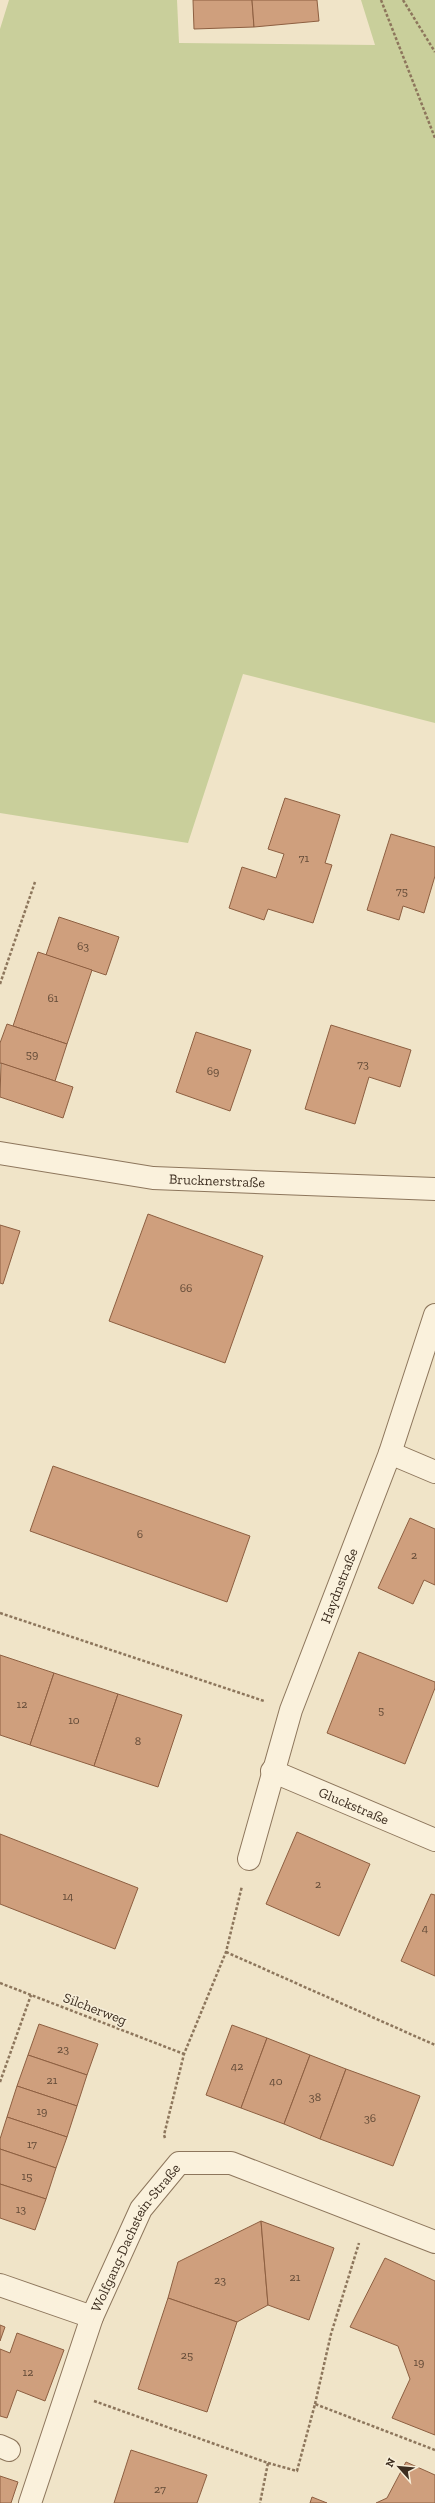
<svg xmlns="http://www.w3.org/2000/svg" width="435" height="2503" font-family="'Zilla Slab',serif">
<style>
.green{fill:#c9cf9b}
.building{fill:#cf9f7d;stroke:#8d5f41}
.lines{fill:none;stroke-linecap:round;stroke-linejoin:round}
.minor-casing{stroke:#8d765c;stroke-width:24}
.path{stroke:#8d765c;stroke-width:2.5;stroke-dasharray:3 2;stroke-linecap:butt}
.minor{stroke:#faf1dc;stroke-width:22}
.labels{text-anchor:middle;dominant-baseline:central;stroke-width:3;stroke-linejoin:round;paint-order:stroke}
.number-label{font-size:12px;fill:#624a37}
.street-label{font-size:14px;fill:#3d2e20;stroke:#f7eed8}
</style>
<rect width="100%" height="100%" fill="#f0e4c8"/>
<path class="green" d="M9 0H177L179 43 375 45 361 0H435V723L243 674 188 843 0 813V29Z"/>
<g class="building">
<path d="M193 0H252L254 27 194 29Z"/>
<path d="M252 0H317L319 21 254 27Z"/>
<path d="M285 798 340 815 325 863 332 865 313 923 268 909 264 920 229 908 242 867 276 878 284 854 268 849Z"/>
<path d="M391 834 435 847V876L424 913 403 906 399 920 367 910Z"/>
<path d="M59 917 119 937 106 975 46 955Z"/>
<path d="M38 952 92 970 67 1044 13 1026Z"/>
<path d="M7 1024 67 1044 55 1081 0 1063V1043Z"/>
<path d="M331 1025 411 1050 400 1087 369 1077 355 1124 305 1109Z"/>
<path d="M196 1032 251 1050 230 1111 176 1092Z"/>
<path d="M1 1063 73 1087 63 1118 0 1097Z"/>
<path d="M148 1214 263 1256 225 1363 109 1321Z"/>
<path d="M0 1225 20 1231 3 1284 0 1283Z"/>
<path d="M53 1466 250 1536 227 1602 30 1531Z"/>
<path d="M410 1518 435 1529V1585L424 1580 413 1604 378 1588Z"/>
<path d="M359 1652 435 1682V1688L405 1764 327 1733Z"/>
<path d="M0 1655 54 1673 30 1745 0 1735Z"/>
<path d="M54 1673 118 1694 94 1766 30 1745Z"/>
<path d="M118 1694 182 1715 158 1787 94 1766Z"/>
<path d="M297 1832 370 1864 339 1936 266 1904Z"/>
<path d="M0 1834 138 1888 115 1949 0 1904Z"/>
<path d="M431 1894 435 1895V1976L401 1961Z"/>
<path d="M39 2024 98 2044 87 2075 28 2055Z"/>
<path d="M232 2025 267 2038 241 2108 206 2095Z"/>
<path d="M267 2038 310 2055 284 2124 241 2108Z"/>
<path d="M28 2055 87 2075 77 2106 17 2086Z"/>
<path d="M310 2055 346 2069 320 2139 284 2124Z"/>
<path d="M346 2069 420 2096 393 2166 320 2139Z"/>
<path d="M17 2086 77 2106 67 2137 7 2117Z"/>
<path d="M7 2117 67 2137 56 2168 0 2149V2139Z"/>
<path d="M0 2149 56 2168 46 2199 0 2184Z"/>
<path d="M0 2184 46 2199 35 2230 0 2218Z"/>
<path d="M261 2221 268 2305 237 2322 168 2298 178 2262Z"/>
<path d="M261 2221 334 2248 309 2320 268 2305Z"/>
<path d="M385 2258 435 2281V2435L392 2418 410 2379 398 2346 350 2327Z"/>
<path d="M168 2298 237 2322 207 2412 138 2389Z"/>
<path d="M0 2325 5 2327 0 2341Z"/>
<path d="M17 2333 64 2350 45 2401 17 2390 7 2418 0 2416V2349L10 2353Z"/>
<path d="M131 2450 207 2475 197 2503H114Z"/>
<path d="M406 2462 435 2475V2503H376L387 2498Z"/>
<path d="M0 2476 18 2482 11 2503H0Z"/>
<path d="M312 2497 327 2503H310Z"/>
</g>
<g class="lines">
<g class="minor-casing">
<g id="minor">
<path id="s1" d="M0 1153 153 1178 435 1189"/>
<path d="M390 1453 435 1472"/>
<path id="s2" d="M272 1771 435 1840"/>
<path id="s3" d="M249 1859 291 1710 390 1453 435 1315"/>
<path d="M0 2285 92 2317"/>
<path d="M0 2446 9 2450"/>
<path id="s4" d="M30 2503 92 2317 141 2209 179 2163H231L435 2242"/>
</g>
</g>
<g class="path">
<path d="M381 0 435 138"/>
<path d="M403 0 435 52"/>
<path d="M0 984 35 882"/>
<path d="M0 1613 264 1701"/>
<path d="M226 1952 435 2045"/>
<path d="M0 1983 184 2054"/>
<path d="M0 2082 31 1995"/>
<path d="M165 2138 164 2135 184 2054 226 1952 242 1886"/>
<path d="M94 2401 268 2463 260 2503"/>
<path d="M315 2404 331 2334 359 2243"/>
<path d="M268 2463 297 2471 315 2404 435 2450"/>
</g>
<use href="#minor" class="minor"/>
</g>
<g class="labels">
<g class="number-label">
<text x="304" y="858">71</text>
<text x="402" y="891">75</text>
<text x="83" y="946">63</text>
<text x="53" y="998">61</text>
<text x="32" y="1054">59</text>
<text x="363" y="1064">73</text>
<text x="213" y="1071">69</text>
<text x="186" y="1288">66</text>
<text x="140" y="1534">6</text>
<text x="414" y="1555">2</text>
<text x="22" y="1704">12</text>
<text x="381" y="1710">5</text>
<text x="74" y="1720">10</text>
<text x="138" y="1741">8</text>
<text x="318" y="1884">2</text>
<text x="68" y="1896">14</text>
<text x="425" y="1928">4</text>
<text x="63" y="2049">23</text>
<text x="237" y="2066">42</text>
<text x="52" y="2080">21</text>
<text x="276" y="2081">40</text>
<text x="315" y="2097">38</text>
<text x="42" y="2111">19</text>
<text x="370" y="2118">36</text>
<text x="32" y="2144">17</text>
<text x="27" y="2176">15</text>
<text x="21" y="2209">13</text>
<text x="295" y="2277">21</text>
<text x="220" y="2280">23</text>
<text x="187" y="2355">25</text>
<text x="419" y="2362">19</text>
<text x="28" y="2372">12</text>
<text x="160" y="2489">27</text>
</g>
<g class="street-label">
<text stroke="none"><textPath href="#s1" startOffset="219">Brucknerstraße</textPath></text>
<text stroke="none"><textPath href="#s3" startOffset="288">Haydnstraße</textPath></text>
<text stroke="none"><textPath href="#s2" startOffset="89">Gluckstraße</textPath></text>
<text transform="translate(95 2009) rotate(21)">Silcherweg</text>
<text stroke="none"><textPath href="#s4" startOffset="287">Wolfgang-Dachstein-Straße</textPath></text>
</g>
</g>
<g transform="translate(399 2467) rotate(297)" stroke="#f7eed8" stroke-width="3" paint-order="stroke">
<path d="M0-3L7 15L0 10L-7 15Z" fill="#3d2e20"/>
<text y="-6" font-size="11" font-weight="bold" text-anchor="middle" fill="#3d2e20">N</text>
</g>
</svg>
